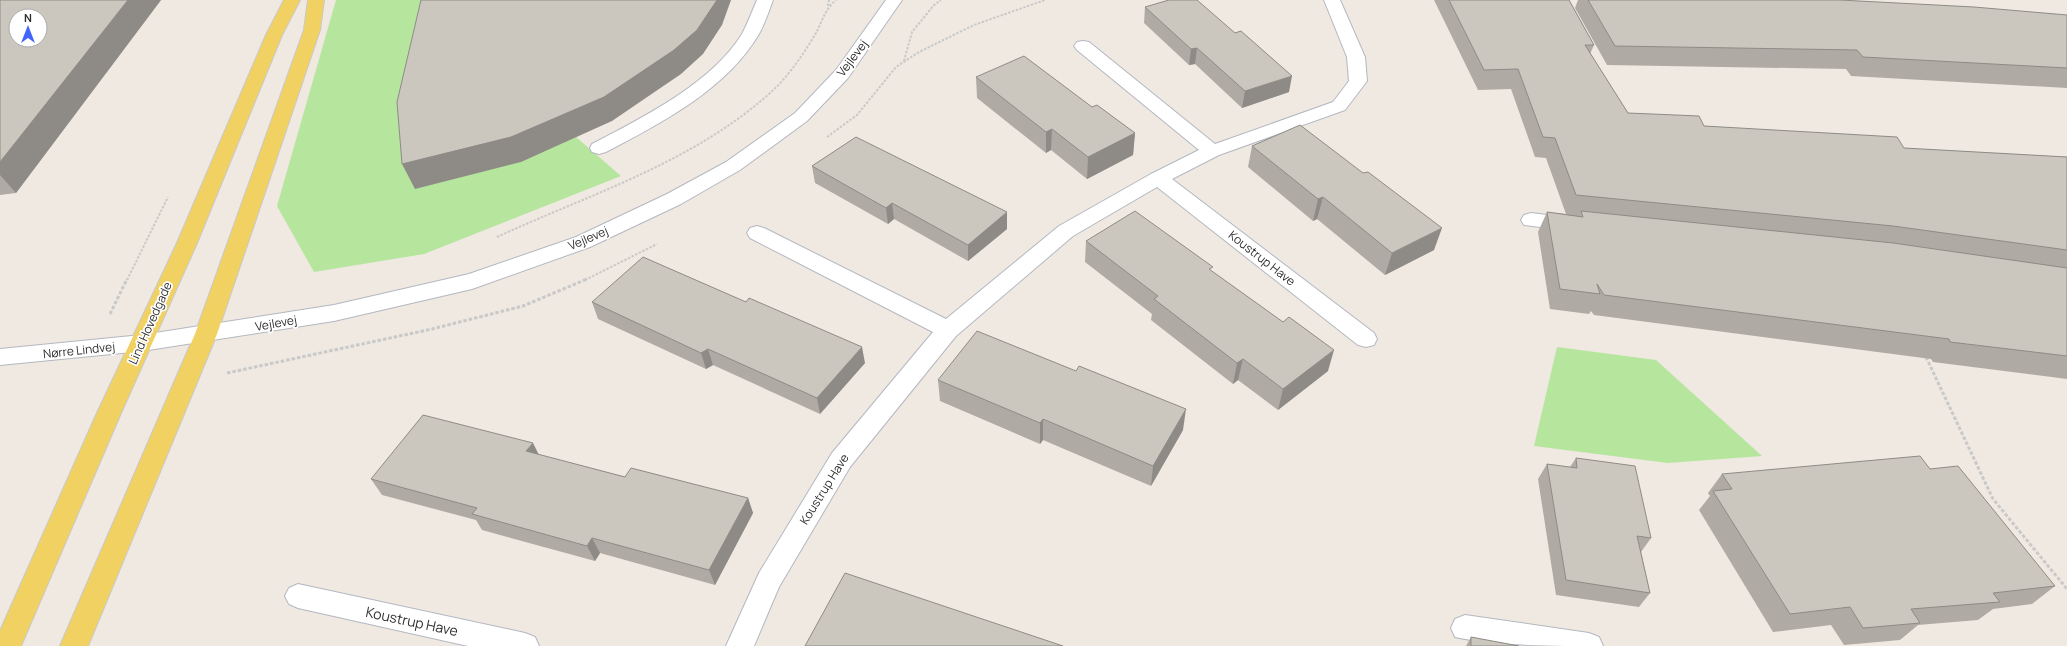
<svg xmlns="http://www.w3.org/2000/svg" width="2067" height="646" font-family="Manrope,sans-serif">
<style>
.green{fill:#b6e59e}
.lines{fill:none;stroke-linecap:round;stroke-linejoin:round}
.minor-casing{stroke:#b4b7c1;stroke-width:2}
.major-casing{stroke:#c9c9c9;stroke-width:2}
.path-far1{stroke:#c9c9c9;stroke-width:2;stroke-dasharray:2.5 1.5;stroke-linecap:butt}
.path{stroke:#c9c9c9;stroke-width:3;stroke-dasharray:3.5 2;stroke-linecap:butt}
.minor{fill:#fff;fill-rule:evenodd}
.major{fill:#f2d163;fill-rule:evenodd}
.wall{fill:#afaba4}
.shaded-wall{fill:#8e8b86}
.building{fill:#cbc7bf;stroke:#8e8b86;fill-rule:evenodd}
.labels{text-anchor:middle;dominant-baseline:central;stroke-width:3.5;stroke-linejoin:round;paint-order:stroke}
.street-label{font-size:12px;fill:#2e2e2e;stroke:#fff}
.near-street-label{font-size:14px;fill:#2e2e2e;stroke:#fff}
</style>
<rect width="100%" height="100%" fill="#efe9e1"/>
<g class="green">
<path d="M336 0H436L576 137 621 176 424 254 314 272 277 206Z"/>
<path d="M1557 347 1656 360 1762 456 1668 463 1534 446Z"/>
</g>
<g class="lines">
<g class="minor-casing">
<g id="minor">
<path d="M757 0H773C769 11 765 23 759 34 726 90 661 123 606 152L599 154 592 152 590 148 592 144C642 118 712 83 742 34 748 23 752 11 757 0Z"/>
<path d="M886 0H902L848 78 807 121 740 170 681 204 590 247 472 289 334 321 142 351 0 365V349L142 335 334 305 469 274 576 237 667 194 726 162 795 113 836 70Z"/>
<path d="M1324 0H1340L1365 57 1367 81 1345 110 1219 155 1172 179 1374 333 1377 339 1374 345 1366 347 1358 345 1157 187 1073 236 956 336 850 467 779 587 754 646H726L759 573 832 453 933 332 750 238 747 233 750 228 757 226 764 228 946 319 1059 226 1151 174 1199 150 1077 50 1074 46 1077 42 1083 41 1089 42 1215 144 1333 102 1349 81 1347 57Z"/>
<path d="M1531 213 1580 219 1583 224 1580 229 1573 231 1524 225 1521 220 1524 215Z"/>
<path d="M298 584 525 633 535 637 539 646H468L298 608 289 604 285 596 289 588Z"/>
<path d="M1465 615 1589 633 1599 637 1603 646C1559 646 1497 646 1455 637L1451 628 1455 619Z"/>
</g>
</g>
<g class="major-casing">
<g id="major">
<path d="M284 0H300L282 35 197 243 121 413 21 646H0V631L97 413 177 243 266 35Z"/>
<path d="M308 0H324L320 30 217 334 88 646H60L195 334 304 30Z"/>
</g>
</g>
<g class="path-far1">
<path d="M828 6 829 0"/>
<path d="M904 61 912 32 934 5 941 0"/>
<path d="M827 137 857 115 896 67 919 52 974 25 1045 0"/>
<path d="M497 237C590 194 692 163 770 93 788 77 803 55 816 33 822 22 825 9 836 0"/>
<path d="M127 280 168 197"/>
<path d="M585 280 657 244"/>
</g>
<g class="path">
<path d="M110 314 127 279"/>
<path d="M1926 357 1993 499 2067 589"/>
<path d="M227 373 432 329 523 306 587 279"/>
</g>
<use href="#minor" class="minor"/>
<use href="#major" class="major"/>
</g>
<g class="wall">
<path d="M0 0H161L16 193 0 195Z"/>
<path d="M1434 0H1569L1594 45 1590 54 1628 113 1704 126 1904 148 2067 157V379L1933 362 1931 359 1594 315 1591 311 1589 314 1550 309 1538 232 1547 212 1566 214 1546 158 1535 157 1511 89 1478 90Z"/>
<path d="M1578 0H1840L2067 15V88L1851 76 1846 69 1607 65 1575 8Z"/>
<path d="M1145 7 1289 92 1242 108 1195 64 1189 65 1144 23Z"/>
<path d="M976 77 1092 107 1135 133 1133 155 1087 179 1051 150 1046 153 977 98Z"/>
<path d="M1252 146 1363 173 1434 250 1385 275 1317 219 1313 221 1248 167Z"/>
<path d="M812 166 1007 229 968 261 894 219 888 224 815 183Z"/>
<path d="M1086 241 1212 271 1328 371 1278 410 1238 380 1233 384 1151 320 1152 314 1085 262Z"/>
<path d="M592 302 865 363 820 414 713 365 706 369 598 319Z"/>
<path d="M938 380 1183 430 1151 486 1043 440 1040 444 940 401Z"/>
<path d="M539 455 625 477 748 498 753 513 715 585 600 553 595 561 482 530 476 520 382 495 371 479Z"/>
<path d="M1576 458 1651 538 1641 552 1650 593 1639 607 1556 595 1538 479 1547 464 1570 467Z"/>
<path d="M1930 469 2055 586 2032 604 1993 609 1978 620 1918 625 1900 640 1844 645 1831 625 1773 632 1699 510 1710 496 1708 493 1722 474Z"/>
<path d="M1471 637 1519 646H1466Z"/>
</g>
<g class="shaded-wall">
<path d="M128 0H161L16 193 0 175V162Z"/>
<path d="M717 0H731L722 25 703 54 681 74 612 121 521 162 415 189 402 164Z"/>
<path d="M1197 48 1195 64 1189 65 1191 49Z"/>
<path d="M1292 76 1289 92 1242 108 1245 91Z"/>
<path d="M1052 129 1051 150 1046 153V132Z"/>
<path d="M1135 133 1133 155 1087 179 1088 157Z"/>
<path d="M1323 197 1317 219 1313 221 1318 199Z"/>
<path d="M892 203 894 219 888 224 886 208Z"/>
<path d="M1007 212V229L968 261V245Z"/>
<path d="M1442 228 1434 250 1385 275 1392 253Z"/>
<path d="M862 347 865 363 820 414 817 398Z"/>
<path d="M708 349 713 365 706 369 701 353Z"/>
<path d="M1334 350 1328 371 1278 410 1283 389Z"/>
<path d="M1243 359 1238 380 1233 384 1237 363Z"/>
<path d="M1186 409 1183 430 1151 486 1153 466Z"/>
<path d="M1043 419V440L1040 444V423Z"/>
<path d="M533 443 541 459 526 451Z"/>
<path d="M748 498 753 513 715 585 709 570Z"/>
<path d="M592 538 600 553 595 561 587 546Z"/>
</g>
<g class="building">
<path d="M0 0H128L0 162ZM16 16H40V40H16Z"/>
<path d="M421 0H717L697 30 674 50 604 97 511 137 402 164 397 102Z"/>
<path d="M1169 0H1197L1235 33 1241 31 1292 76 1245 91 1197 48 1191 49 1145 7Z"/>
<path d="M1449 0H1569L1594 45H1585L1628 113 1699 116 1704 126 1897 137 1904 148 2067 157V250L1893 226 1576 195 1555 138 1543 137 1518 69 1484 70Z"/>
<path d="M1588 0H1840L1974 7 2067 15V68L1863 57 1857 50 1615 46Z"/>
<path d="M1024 56 1092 107 1097 105 1135 133 1088 157 1052 129 1046 132 976 77Z"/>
<path d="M1300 125 1363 173 1368 172 1442 228 1392 253 1323 197 1318 199 1252 146Z"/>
<path d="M856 137 1007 212 968 245 892 203 886 208 812 166Z"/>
<path d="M1135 211 1213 267 1209 269 1283 322 1289 317 1334 350 1283 389 1243 359 1237 363 1154 299 1158 296 1086 241Z"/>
<path d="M1581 211 1893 243 2067 268V356L1950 342 1949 339 1604 295 1597 284 1600 294 1560 289 1547 212 1583 217Z"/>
<path d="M643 257 746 302 749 298 862 347 817 398 708 349 701 353 592 302Z"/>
<path d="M977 331 1076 371 1079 366 1186 409 1153 466 1043 419 1040 423 938 380Z"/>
<path d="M423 415 533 443 526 451 625 477 631 468 748 498 709 570 592 538 587 546 472 514 477 508 371 479Z"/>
<path d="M1920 456 1930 469 1958 466 2055 586 1993 593 2000 602 1911 609 1920 623 1863 628 1850 607 1790 614 1713 491 1732 489 1722 474Z"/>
<path d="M1576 458 1635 466 1651 538 1637 536 1650 593 1566 580 1547 464 1577 468Z"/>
<path d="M845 573 1063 646H805Z"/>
<path d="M1471 637 1519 646H1471Z"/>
</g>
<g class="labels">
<g class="street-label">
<text transform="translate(852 58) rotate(-53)">Vejlevej</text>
<text transform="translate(588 238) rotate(-23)">Vejlevej</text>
<text transform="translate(1262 258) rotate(38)">Koustrup Have</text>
<text transform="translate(150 323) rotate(-66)">Lind Hovedgade</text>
<text transform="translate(276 323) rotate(-10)">Vejlevej</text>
<text transform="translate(79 350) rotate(-6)">Nørre Lindvej</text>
<text transform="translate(824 489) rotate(-58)">Koustrup Have</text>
</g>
<g class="near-street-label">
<text transform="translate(412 621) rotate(12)">Koustrup Have</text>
</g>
</g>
<g transform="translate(28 28)"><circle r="19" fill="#ffffff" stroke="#ababab"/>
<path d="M0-3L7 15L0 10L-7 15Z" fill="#4264fb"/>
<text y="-6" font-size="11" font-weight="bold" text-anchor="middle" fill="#2e2e2e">N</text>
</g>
</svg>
